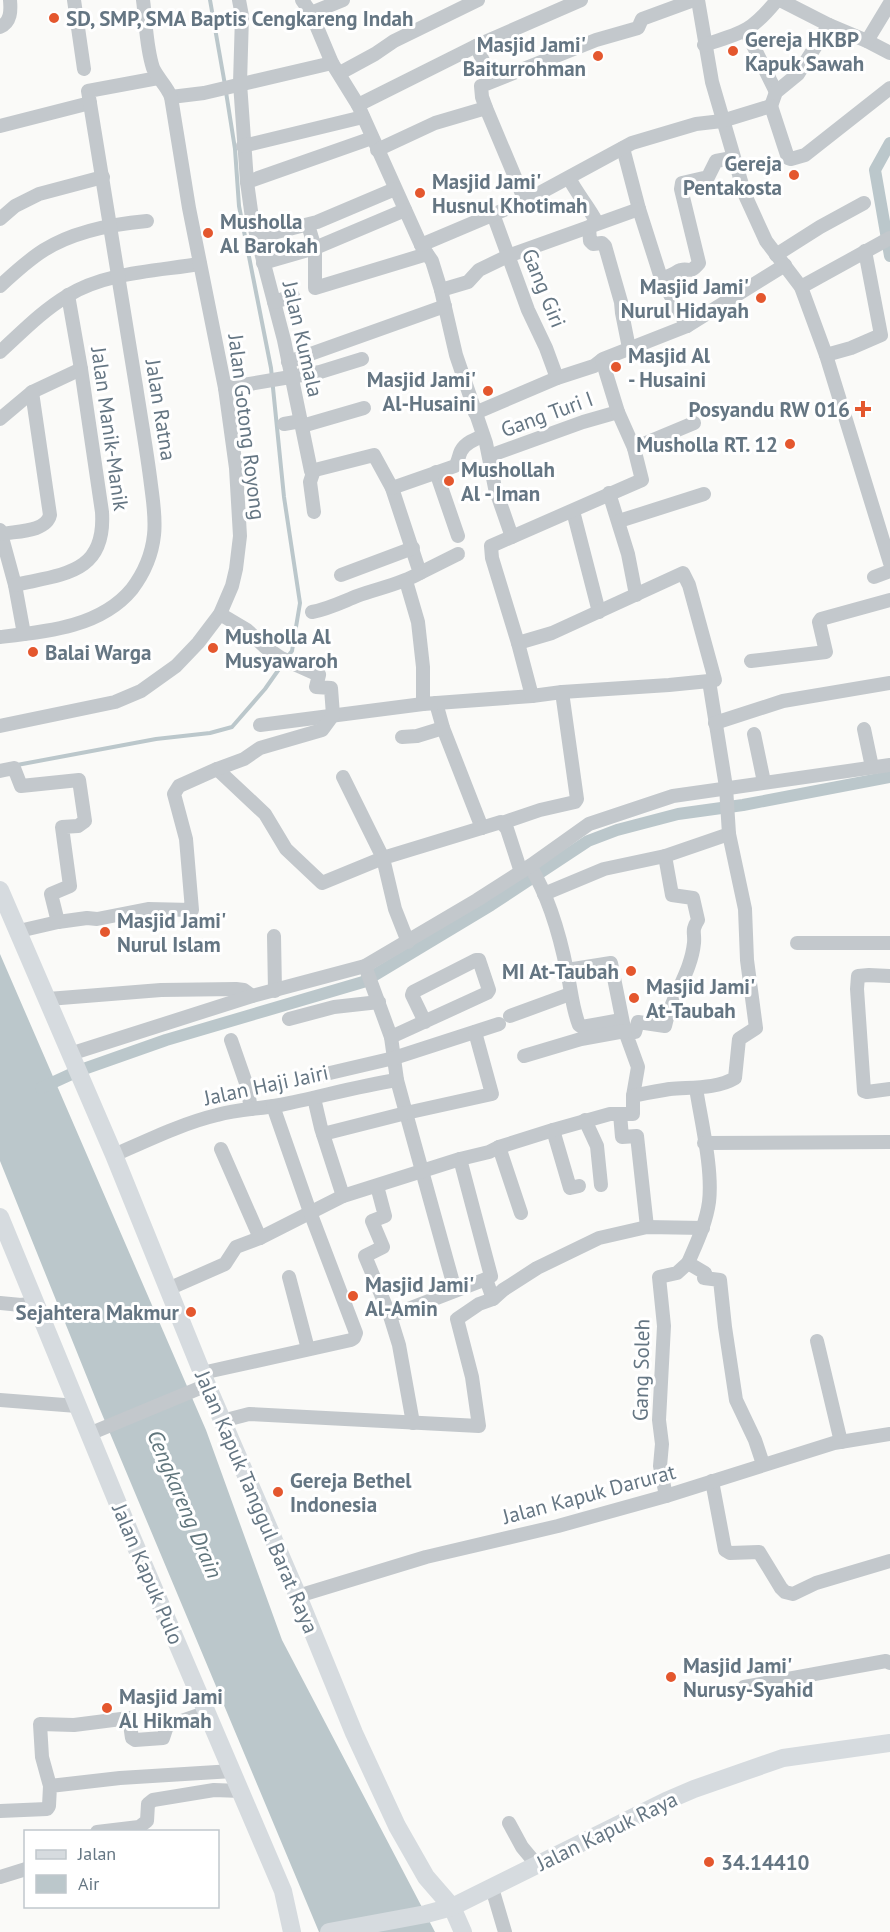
<svg xmlns="http://www.w3.org/2000/svg" width="890" height="1932" font-family="'PT Sans',sans-serif">
<style>
.water{fill:#bbc7cb}
.lines{fill:none;stroke-linecap:round;stroke-linejoin:round}
.stream{stroke:#bbc7cb;stroke-width:4}
.canal{stroke:#bbc7cb;stroke-width:12}
.street{stroke:#c3c8cc;stroke-width:14}
.secondary{stroke:#d6dbdf;stroke-width:18}
.poi-dot{fill:#e4572e;stroke:#fff;stroke-width:2}
.labels{text-anchor:middle;dominant-baseline:central;stroke-width:6;stroke-linejoin:round;paint-order:stroke}
.poi-label{font-size:21px;font-weight:bold;fill:#657683;stroke:#fff;text-anchor:start}
.street-label{font-size:21px;fill:#657683;stroke:#fff}
.water-label{font-size:22px;font-style:italic;fill:#60757c;stroke:#fff}
</style>
<rect width="100%" height="100%" fill="#fafaf8"/>
<path class="water" d="M0 954 206 1430 282 1640 435 1932H319L99 1407 0 1161Z"/>
<g class="lines">
<g class="stream">
<path d="M210 0 225 85"/>
<path d="M226 92 235 149 239 206 271 368 284 497 300 603 292 651 288 656"/>
<path d="M17 765 156 739 210 733 232 727 265 689 284 662"/>
</g>
<g class="canal">
<path d="M890 143 875 170 890 256"/>
<path d="M41 1088 78 1071 166 1040 363 982 491 905 588 841 617 830 678 814 743 805 890 777"/>
</g>
<g class="street">
<path d="M74 0 84 69"/>
<path d="M239 0 242 16 240 83 247 182 252 218 284 340 311 471 374 455 392 488 420 573C401 584 379 588 357 596 342 602 328 609 312 612"/>
<path d="M302 0 311 13 332 63"/>
<path d="M698 0 712 82 745 195 766 241 801 287 826 355 890 563"/>
<path d="M780 0 829 25 867 41 890 53"/>
<path d="M311 13 343 0"/>
<path d="M0 27C11 22 11 11 10 0"/>
<path d="M746 31 776 92"/>
<path d="M867 41 890 3"/>
<path d="M704 45C742 33 751 32 777 0"/>
<path d="M476 46 486 67"/>
<path d="M340 73 375 54 394 41 478 0"/>
<path d="M171 97 204 93 332 63 358 105 421 245 432 261 441 290 456 355 486 443 495 488 512 537"/>
<path d="M358 105 476 46 581 0"/>
<path d="M771 106 776 92 798 74 829 25"/>
<path d="M0 126 90 103"/>
<path d="M243 146 363 117"/>
<path d="M623 148 639 209 661 278 687 326"/>
<path d="M377 150 435 123 486 108"/>
<path d="M569 178C577 194 589 207 597 223"/>
<path d="M247 182 372 138"/>
<path d="M525 201 486 108 482 97 481 86 596 40 638 28 642 19 694 0"/>
<path d="M493 214 528 310 546 348 557 378"/>
<path d="M0 219 15 206 39 194 103 177"/>
<path d="M308 225 315 248V288L427 254"/>
<path d="M589 227 590 241 593 244 602 243 605 246 621 302 622 313 629 348"/>
<path d="M257 237 317 222 395 189"/>
<path d="M421 245 525 201 632 143 696 124 722 121 771 106 788 158 791 159 805 155 890 88"/>
<path d="M776 255 820 227 864 203"/>
<path d="M263 263 315 248 405 210"/>
<path d="M661 278C671 277 675 272 681 270 689 268 690 274 699 263L681 189 682 183 708 177 716 161 732 158"/>
<path d="M0 286C14 273 28 260 44 250 73 232 113 224 147 221"/>
<path d="M801 287 890 238"/>
<path d="M441 290 468 282 479 270 508 256 639 209"/>
<path d="M274 302 293 296"/>
<path d="M0 352C21 333 42 311 67 296 105 272 157 271 200 264"/>
<path d="M826 355 851 348 881 335 865 251"/>
<path d="M288 362 445 306"/>
<path d="M225 388 320 372 362 359"/>
<path d="M475 413 557 378 594 366 603 359 687 326 785 265"/>
<path d="M0 419 32 392 81 369"/>
<path d="M284 424 301 421"/>
<path d="M302 426 364 408"/>
<path d="M634 448 694 423"/>
<path d="M489 456 583 422 618 412"/>
<path d="M314 470 310 482 314 512"/>
<path d="M436 472 458 536"/>
<path d="M392 488 455 466C459 461 458 457 461 451 465 443 475 439 483 436"/>
<path d="M609 493 628 554 636 595"/>
<path d="M573 511 599 612"/>
<path d="M619 521 704 494"/>
<path d="M0 530 15 585 24 634"/>
<path d="M2 534C17 531 46 532 50 515L32 392"/>
<path d="M420 573 458 554"/>
<path d="M341 575 413 548"/>
<path d="M874 577 890 571"/>
<path d="M406 581 418 622 423 667V704"/>
<path d="M15 585C63 574 106 574 102 512L81 369 68 295"/>
<path d="M0 637C46 632 101 627 132 589 144 573 152 554 154 535 156 518 153 501 151 485 147 452 141 419 136 386 120 288 105 190 88 91L158 78"/>
<path d="M518 643 552 633 683 573 689 585 715 680"/>
<path d="M751 661 826 652 819 622 821 619 890 600"/>
<path d="M562 692 669 685 709 681 726 787 729 834 665 856 672 895 693 898 698 920C691 931 695 932 694 943 691 973 671 997 665 1026L638 1022 635 1032 626 1034 638 1067 633 1096"/>
<path d="M436 703 443 728 482 828"/>
<path d="M715 723 783 701 890 683"/>
<path d="M260 725 423 704 532 696"/>
<path d="M0 726 115 702 141 691 176 666 198 643 220 614 232 586 236 569 240 536 236 468 225 388 189 208 171 97C167 86 158 79 153 68 146 47 146 22 143 0"/>
<path d="M864 729 872 767"/>
<path d="M754 734 764 782"/>
<path d="M402 737 417 736 443 728"/>
<path d="M217 769 265 814 286 849 322 883 383 858 343 777"/>
<path d="M0 771 14 768 21 786 79 780 85 821 78 826 62 827 70 886 51 894 58 922"/>
<path d="M502 823 540 810 575 802 577 799 562 692 532 696 518 643 492 558 491 546 642 480 634 448 618 412 602 360"/>
<path d="M530 866C549 897 560 936 567 971 571 989 572 1007 579 1025L582 1027 621 1020"/>
<path d="M544 894 604 869 665 856"/>
<path d="M19 931 58 922 87 918 97 919 148 909 192 910 186 839 174 794 179 786 217 769 244 759 260 748 322 730 333 715 331 688 316 687 319 675 281 658 265 647 247 630 220 614"/>
<path d="M274 936 275 991"/>
<path d="M408 942 395 909 383 858 501 822 507 829 521 872"/>
<path d="M797 943H890"/>
<path d="M365 966 391 1037 397 1080 406 1113 455 1290"/>
<path d="M567 970 611 963 624 1028"/>
<path d="M890 976 869 975 858 976 857 989 864 1091 867 1092 890 1089"/>
<path d="M48 999 161 990 236 989 244 990 252 996"/>
<path d="M510 1016 570 994"/>
<path d="M289 1019 334 1007 379 1002"/>
<path d="M391 1037 487 993 489 990 479 960H476L413 992 412 995 425 1022"/>
<path d="M231 1040 247 1086 251 1109"/>
<path d="M70 1054 252 996 365 966 477 900 530 866 589 824 673 796 890 765"/>
<path d="M524 1056 581 1039 625 1031"/>
<path d="M317 1076 394 1058 499 1024"/>
<path d="M696 1088C701 1121 713 1169 709 1202 706 1224 696 1244 688 1263L705 1273 704 1278 720 1280 725 1327 736 1400 755 1440 763 1464"/>
<path d="M314 1098 321 1128 343 1196"/>
<path d="M620 1114 622 1137 637 1136 647 1227"/>
<path d="M585 1120 597 1146 601 1185"/>
<path d="M553 1130 570 1188 579 1186"/>
<path d="M323 1134 406 1113 492 1094 475 1032"/>
<path d="M704 1143 890 1142"/>
<path d="M499 1147 521 1213"/>
<path d="M221 1149 260 1238"/>
<path d="M114 1155C146 1141 183 1123 217 1115 237 1109 259 1109 280 1105 320 1097 358 1086 397 1080"/>
<path d="M460 1159 491 1276 486 1279"/>
<path d="M377 1186 385 1216 372 1221 383 1247 365 1256 390 1316 399 1345 413 1423"/>
<path d="M289 1277 308 1349"/>
<path d="M168 1289 225 1264 236 1247 260 1238 343 1196 460 1159 489 1152 499 1147 553 1130 610 1114H633V1096C645 1093 658 1091 670 1089 691 1087 717 1089 735 1078L739 1039 756 1028 747 960 745 909 729 834"/>
<path d="M0 1303 21 1305 36 1303"/>
<path d="M390 1316 486 1279 493 1299"/>
<path d="M817 1341 841 1442"/>
<path d="M202 1373 351 1340 354 1338 356 1333 310 1212 273 1106"/>
<path d="M0 1400 77 1406"/>
<path d="M222 1421 249 1414 479 1426 472 1377 457 1319 479 1304 493 1299 503 1290 537 1268 599 1238 647 1227 703 1228"/>
<path d="M89 1434 207 1385"/>
<path d="M712 1481 725 1550 730 1553 759 1552 781 1588 785 1592 793 1594 816 1583 890 1561"/>
<path d="M666 1496 660 1466 662 1444 659 1420 664 1326 659 1277 677 1273 688 1263"/>
<path d="M298 1596 426 1557 558 1526 666 1496 834 1443 890 1434"/>
<path d="M744 1687 886 1661 890 1663"/>
<path d="M50 1786 42 1757 40 1724 74 1725 129 1718 132 1738 135 1740 163 1738 167 1726 207 1712"/>
<path d="M0 1811 47 1809 49 1806 50 1786 120 1778 233 1771"/>
<path d="M509 1823 522 1847 537 1865"/>
<path d="M97 1832 139 1827 147 1821 148 1804 153 1800 214 1790 241 1791"/>
<path d="M0 1877 26 1869"/>
<path d="M492 1888 505 1932"/>
</g>
<g class="secondary">
<path d="M0 890 114 1155 207 1385 298 1596 354 1733 397 1826 426 1877 452 1907 463 1932"/>
<path d="M0 1217 130 1533 283 1891 292 1932"/>
<path d="M329 1932 426 1914 452 1907 666 1801 694 1789 783 1758 890 1743"/>
</g>
</g>
<g class="poi-dot">
<circle cx="54" cy="18" r="6"/>
<circle cx="733" cy="51" r="6"/>
<circle cx="598" cy="56" r="6"/>
<circle cx="794" cy="175" r="6"/>
<circle cx="420" cy="193" r="6"/>
<circle cx="208" cy="233" r="6"/>
<circle cx="761" cy="298" r="6"/>
<circle cx="616" cy="367" r="6"/>
<circle cx="488" cy="391" r="6"/>
<path d="M860 400h6v6h6v6h-6v6h-6v-6h-6v-6h6z"/>
<circle cx="790" cy="444" r="6"/>
<circle cx="449" cy="481" r="6"/>
<circle cx="213" cy="648" r="6"/>
<circle cx="33" cy="652" r="6"/>
<circle cx="105" cy="932" r="6"/>
<circle cx="631" cy="971" r="6"/>
<circle cx="634" cy="998" r="6"/>
<circle cx="353" cy="1296" r="6"/>
<circle cx="191" cy="1312" r="6"/>
<circle cx="278" cy="1492" r="6"/>
<circle cx="671" cy="1677" r="6"/>
<circle cx="107" cy="1708" r="6"/>
<circle cx="709" cy="1862" r="6"/>
</g>
<g class="labels">
<g class="poi-label">
<text x="66" y="18">SD, SMP, SMA Baptis Cengkareng Indah</text>
<text x="745" y="39">Gereja HKBP<tspan x="745" dy="24">Kapuk Sawah</tspan></text>
<text x="586" y="44" text-anchor="end">Masjid Jami'<tspan x="586" dy="24">Baiturrohman</tspan></text>
<text x="782" y="163" text-anchor="end">Gereja<tspan x="782" dy="24">Pentakosta</tspan></text>
<text x="432" y="181">Masjid Jami'<tspan x="432" dy="24">Husnul Khotimah</tspan></text>
<text x="220" y="221">Musholla<tspan x="220" dy="24">Al Barokah</tspan></text>
<text x="749" y="286" text-anchor="end">Masjid Jami'<tspan x="749" dy="24">Nurul Hidayah</tspan></text>
<text x="628" y="355">Masjid Al<tspan x="628" dy="24">- Husaini</tspan></text>
<text x="476" y="379" text-anchor="end">Masjid Jami'<tspan x="476" dy="24">Al-Husaini</tspan></text>
<text x="850" y="409" text-anchor="end">Posyandu RW 016</text>
<text x="778" y="444" text-anchor="end">Musholla RT. 12</text>
<text x="461" y="469">Mushollah<tspan x="461" dy="24">Al - Iman</tspan></text>
<text x="225" y="636">Musholla Al<tspan x="225" dy="24">Musyawaroh</tspan></text>
<text x="45" y="652">Balai Warga</text>
<text x="117" y="920">Masjid Jami'<tspan x="117" dy="24">Nurul Islam</tspan></text>
<text x="619" y="971" text-anchor="end">MI At-Taubah</text>
<text x="646" y="986">Masjid Jami'<tspan x="646" dy="24">At-Taubah</tspan></text>
<text x="365" y="1284">Masjid Jami'<tspan x="365" dy="24">Al-Amin</tspan></text>
<text x="179" y="1312" text-anchor="end">Sejahtera Makmur</text>
<text x="290" y="1480">Gereja Bethel<tspan x="290" dy="24">Indonesia</tspan></text>
<text x="683" y="1665">Masjid Jami'<tspan x="683" dy="24">Nurusy-Syahid</tspan></text>
<text x="119" y="1696">Masjid Jami<tspan x="119" dy="24">Al Hikmah</tspan></text>
<text x="721" y="1862">34.14410</text>
</g>
<g class="street-label">
<text transform="translate(544 288) rotate(68)">Gang Giri</text>
<text transform="translate(303 339) rotate(77)">Jalan Kumala</text>
<text transform="translate(161 410) rotate(81)">Jalan Ratna</text>
<text transform="translate(547 414) rotate(-20)">Gang Turi I</text>
<text transform="translate(247 427) rotate(83)">Jalan Gotong Royong</text>
<text transform="translate(110 429) rotate(82)">Jalan Manik-Manik</text>
<text transform="translate(266 1085) rotate(-12)">Jalan Haji Jairi</text>
<text transform="translate(641 1370) rotate(-89)">Gang Soleh</text>
<text transform="translate(589 1494) rotate(-15)">Jalan Kapuk Darurat</text>
<text transform="translate(257 1502) rotate(67)">Jalan Kapuk Tanggul Barat Raya</text>
<text transform="translate(148 1574) rotate(67)">Jalan Kapuk Pulo</text>
<text transform="translate(607 1831) rotate(-26)">Jalan Kapuk Raya</text>
</g>
<g class="water-label">
<text transform="translate(185 1504) rotate(67)">Cengkareng Drain</text>
</g>
</g>
<rect x="24" y="1830" width="195" height="78" fill="#ffffff" stroke="#c1c8cd" stroke-width="1.5"/>
<rect x="36" y="1850" width="30" height="9" fill="#d6dbdf" stroke="#c1c8cd" stroke-width="1.5"/>
<text x="78" y="1860" font-size="18" fill="#657683">Jalan</text>
<rect x="36" y="1875" width="30" height="18" fill="#bbc7cb" stroke="#c1c8cd" stroke-width="1.5"/>
<text x="78" y="1890" font-size="18" fill="#657683">Air</text>
</svg>
